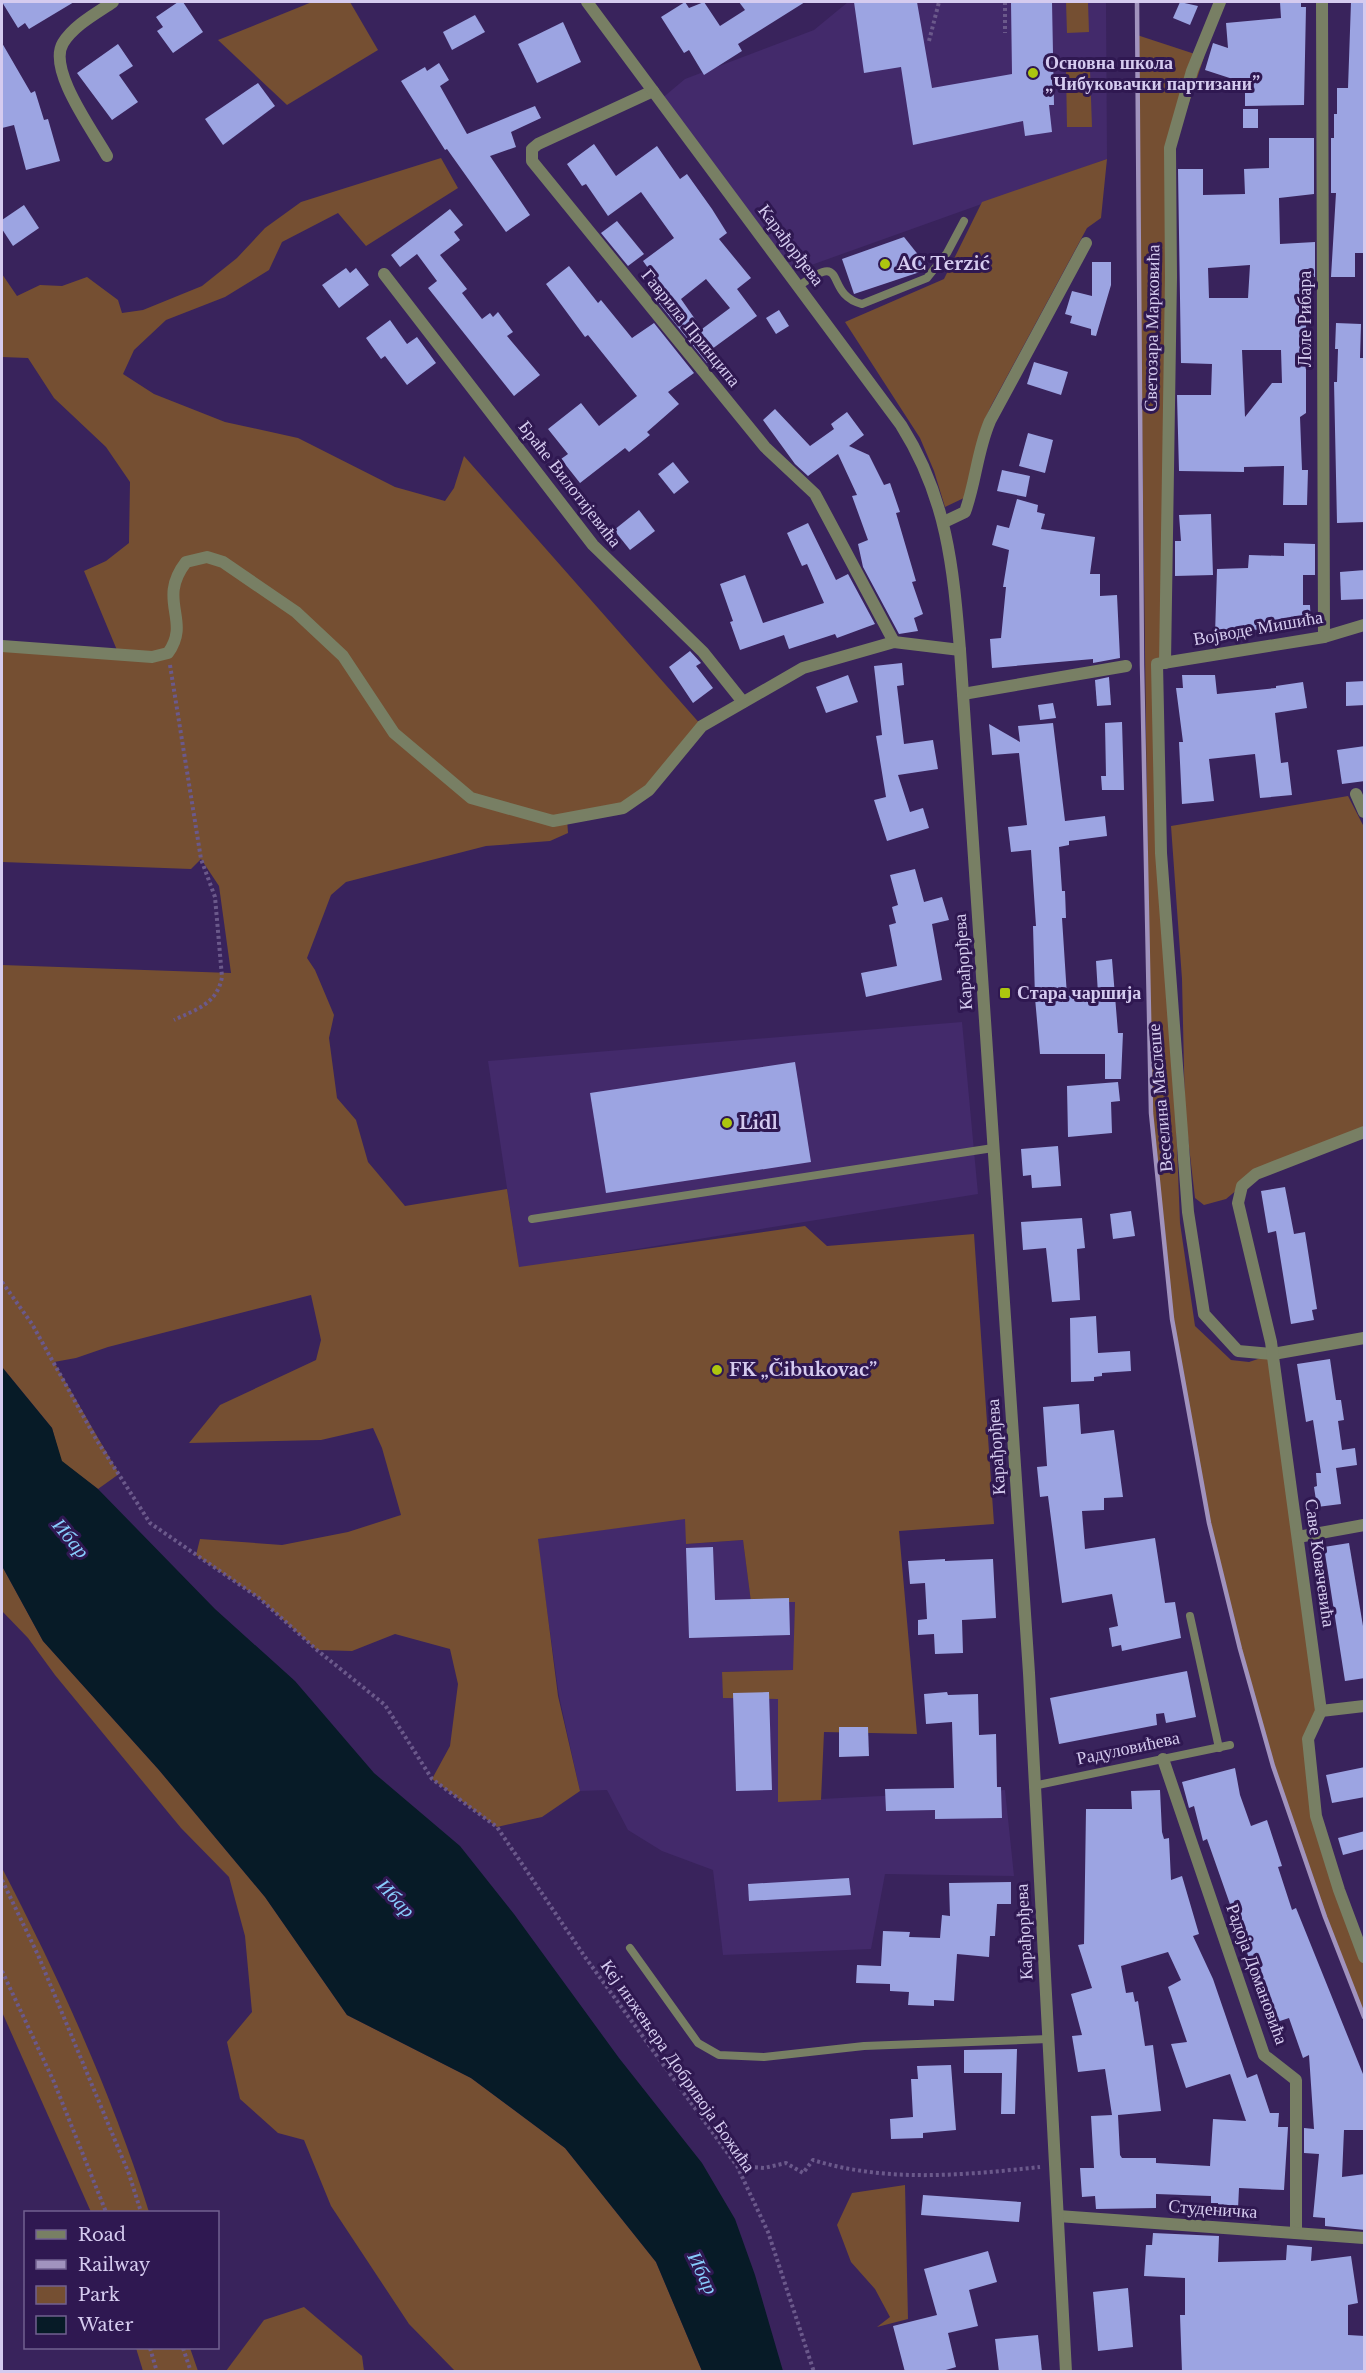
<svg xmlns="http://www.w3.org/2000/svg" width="1366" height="2373" font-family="'Libre Baskerville',serif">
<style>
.built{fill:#432a6b}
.green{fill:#754f32}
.water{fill:#071b27}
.building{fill:#9ca4e2;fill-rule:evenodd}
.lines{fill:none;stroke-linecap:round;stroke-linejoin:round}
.path{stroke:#6b598b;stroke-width:4;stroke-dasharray:3 3;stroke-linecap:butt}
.service{stroke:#787f64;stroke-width:8}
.minor{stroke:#787f64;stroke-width:12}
.tertiary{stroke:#787f64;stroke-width:12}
.rail{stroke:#a193be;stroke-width:4.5}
.poi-dot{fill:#adc60f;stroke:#2f1851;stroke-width:2}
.labels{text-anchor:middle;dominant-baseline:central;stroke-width:6;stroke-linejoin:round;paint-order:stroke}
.poi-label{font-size:18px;font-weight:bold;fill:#d5cbef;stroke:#2f1851;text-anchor:start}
.street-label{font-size:18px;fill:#d5cbef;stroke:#2f1851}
.water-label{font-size:20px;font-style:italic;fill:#88cdfc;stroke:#2f1851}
</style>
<rect width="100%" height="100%" fill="#39235c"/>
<g class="built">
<path d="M848 2H1106L1107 159 789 273 660 100 685 79 814 30Z"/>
<path d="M962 1022 978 1194 519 1268 488 1061Z"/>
<path d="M686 1518 687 1544 743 1540 751 1601 795 1602 794 1670 722 1672 724 1698 778 1699 779 1801 1005 1790 1014 1876 885 1874 871 1949 723 1955 713 1870 662 1851 628 1830 607 1790 580 1791 559 1696 537 1539Z"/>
</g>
<g class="green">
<path d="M312 2H350L378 50 287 105 218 40Z"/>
<path d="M1066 2H1088L1089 32 1067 33Z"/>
<path d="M1137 35 1204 57 1171 157 1165 663 1158 664 1180 1223 1195 1326 1231 1360 1249 1362 1273 1354 1321 1711 1308 1739 1316 1816 1364 1957V2017L1325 1917 1273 1766 1240 1649 1209 1523 1172 1319 1151 1113Z"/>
<path d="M1090 70 1092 127H1067L1066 71Z"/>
<path d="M441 158 458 188 366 246 338 213 282 242 269 270 225 297 166 320 134 350 123 374 154 394 225 422 298 438 395 487 445 501 454 488 464 456 702 726 649 790 623 808 567 818 568 833 550 841 486 846 346 882 331 895 307 958 315 970 334 1015 329 1038 337 1098 356 1120 368 1162 405 1206 507 1189 519 1267 805 1226 827 1246 974 1234 994 1524 899 1531 917 1734 824 1732 821 1800 778 1802V1699L723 1698 722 1672 793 1670 795 1602H751L743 1540 686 1544 685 1519 538 1539 558 1696 580 1791 542 1817 497 1827 432 1779 450 1746 458 1684 450 1649 395 1634 352 1651 317 1650 259 1598 196 1555 200 1539 282 1545 348 1532 401 1515 382 1448 373 1428 321 1440 189 1443 220 1405 316 1360 321 1340 311 1295 108 1347 76 1358 54 1362 119 1474 98 1489 61 1461 52 1428 2 1367V965L231 973 219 886 201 859 191 869 2 862V639L7 647 119 655 84 571 106 561 129 543 130 482 106 447 54 398 28 358 2 357V274L17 296 40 285 62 286 87 277 118 300 122 313 143 310 202 286 237 258 265 228 301 202Z"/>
<path d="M1107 159 1101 218 1087 228 991 406 982 426 966 497 945 507 934 471 920 438 845 322 944 279 982 202Z"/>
<path d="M1348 796 1364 827V1128L1256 1174 1226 1199 1204 1205 1195 1198 1185 1112 1182 979 1171 826Z"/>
<path d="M2 1566 43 1641 159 1770 265 1897 347 2015 471 2078 565 2148 656 2262 702 2371H455L409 2324 331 2206 304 2140 278 2133 240 2099 227 2042 252 2012 245 1936 229 1877 181 1828 55 1675 28 1638 2 1611Z"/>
<path d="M2 1868C59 1978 112 2094 149 2212H91L2 2012Z"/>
<path d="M905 2185 908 2319 877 2327 890 2317 875 2289 851 2262 837 2225 852 2193Z"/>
<path d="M304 2307 362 2356 364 2371H226L264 2320Z"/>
<path d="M136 2348H190L198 2371H143Z"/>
</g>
<path class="water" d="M2 1367 52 1428 62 1461 98 1489 215 1609 295 1681 374 1773 460 1846 514 1914 619 2058 702 2163 735 2219 755 2275 783 2371H702L656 2262 565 2148 471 2078 347 2015 265 1897 159 1770 43 1641 2 1566Z"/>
<g class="building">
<path d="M2 2H74L29 29 25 23 18 28Z"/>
<path d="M178 2H183L203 32 173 53 157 31 163 27 156 17Z"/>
<path d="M685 2 689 8 704 2 720 26 745 10 739 2H805L738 44 742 51 704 75 689 50 684 53 661 17Z"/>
<path d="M854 2H917L932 88 1012 74 1011 2H1052L1054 105H1049L1052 132 1025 136 1023 121 913 145 901 67 864 73Z"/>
<path d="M1180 2 1198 6 1190 25 1173 18Z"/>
<path d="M1280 2H1301V7H1306L1304 105 1245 106V83L1205 70 1213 43 1228 48 1226 23 1281 18Z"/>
<path d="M1351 2H1365V253H1355V277H1331L1336 193H1331V138H1334V114H1337V88H1348Z"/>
<path d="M475 15 485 32 452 50 443 32Z"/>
<path d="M563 22 581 62 537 83 518 44Z"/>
<path d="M2 43 31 93 35 91 44 120 48 119 60 161 26 170 14 125 2 128Z"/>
<path d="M118 44 133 66 119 75 138 102 112 120 77 73Z"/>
<path d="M439 63 449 80 440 86 467 134 535 106 541 118 511 132 516 147 490 156 530 215 506 232 447 149 445 150 401 81 425 67 427 71Z"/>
<path d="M258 83 275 106 223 145 205 119Z"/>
<rect x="1243" y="109" width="15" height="19"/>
<path d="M1269 138H1314V194L1279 198 1280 244 1315 242V277H1308V324H1306V413L1300 417 1302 470H1308L1307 505H1283L1284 466 1244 467V472L1179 471 1177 395H1211L1212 364 1181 363 1178 169H1203V195L1245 194 1244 169 1269 168ZM1250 265 1248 298H1209L1208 268ZM1242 350H1281L1282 383H1272L1245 417Z"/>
<path d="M594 144 616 176 657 146 680 179 687 174 712 209 727 233 719 239 751 278 737 289 757 316 712 349 717 356 707 363 657 301 661 298 652 287 658 282 643 261 674 238 641 192 608 216 586 184 582 186 567 164ZM706 279 730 308 702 329 681 299Z"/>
<path d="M24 205 39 228 13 246 2 229V220Z"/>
<path d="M450 209 463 225 454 232 460 240 440 255 467 289 462 293 482 319 490 313 493 317 498 312 513 332 507 336 540 375 514 396 428 288 437 281 417 254 400 267 391 255Z"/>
<path d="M617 221 644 254 628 266 601 233Z"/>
<path d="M904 237 928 267 926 270 854 294 842 259Z"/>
<path d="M1092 262H1111V285L1096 336 1091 335V329L1070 323 1072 316 1065 314 1072 291 1092 296Z"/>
<path d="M569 266 598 303 601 300 632 338 654 323 694 373 668 392 679 404 647 432 650 435 629 452 625 448 580 483 561 459 568 454 548 429 581 403 599 426 637 396 588 335 585 337 546 284Z"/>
<path d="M346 268 350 273 356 268 369 285 339 308 322 285Z"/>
<path d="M779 310 789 326 776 334 766 318Z"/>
<path d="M390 320 407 344 417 337 436 363 407 385 385 356 381 359 366 338Z"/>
<path d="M1336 323 1361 324 1360 358H1365V522L1337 523 1334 382H1337L1338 349H1335Z"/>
<path d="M1034 362 1068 372 1061 395 1027 384Z"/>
<path d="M775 409 810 446 834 429 831 424 847 412 864 435 849 446 869 455 884 485 890 483 900 512 896 513 916 581 912 582 923 614 914 618 918 631 899 634 863 567 858 544 868 540 852 496 857 495 838 454 808 476 795 464 763 420Z"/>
<path d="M1028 433 1053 440 1045 473 1019 466Z"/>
<path d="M673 462 689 482 674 494 658 474Z"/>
<path d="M1002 470 1030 476 1026 497 997 491Z"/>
<path d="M1017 499 1038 505 1037 512 1045 514 1041 529 1095 537 1090 574H1100V596L1117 595 1120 658 1093 663V659L992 668 990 639 1001 638 1006 587H1003L1009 550 992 545 997 525 1009 528Z"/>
<path d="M639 510 655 531 630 550 614 530Z"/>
<path d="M1211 514 1213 575 1175 576V541H1181L1179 515Z"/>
<path d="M808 523 836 580 848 574 875 624 837 638 835 634 789 649 784 635 740 650 730 622 733 621 720 584 745 575 763 623 824 603 807 564 802 566 787 533Z"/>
<path d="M1284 543 1315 544V575H1303V605H1310L1311 628 1243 630 1242 636 1215 635 1217 569 1248 568 1249 555 1284 556Z"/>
<path d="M1365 570V599L1341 600 1340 572Z"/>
<path d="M690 651 701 663 696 666 713 688 693 703 669 667Z"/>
<path d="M902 663 904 685 897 686 904 744 933 740 938 769 898 775 910 812 923 808 929 828 887 841 874 800 886 797 876 736 882 735 874 666Z"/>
<path d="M848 675 858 702 826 713 816 687Z"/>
<path d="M1182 675H1215L1217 694 1276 688V686L1303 682 1307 708 1275 713 1281 763 1288 762 1292 795 1260 798 1255 754 1209 759 1214 801 1182 804 1179 742H1183L1176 688H1183Z"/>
<path d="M1109 677 1111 705 1097 706 1095 680Z"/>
<path d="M1365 681V705L1346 706V682Z"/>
<path d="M1053 703 1056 718 1040 720 1038 705Z"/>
<path d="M1122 722 1124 790H1102L1101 776H1106L1105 723Z"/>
<path d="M1053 723 1065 821 1105 816 1107 836 1069 841V845L1059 847 1062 891H1065L1066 918H1062L1067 996 1098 994 1096 961 1112 959 1118 1033H1123L1121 1079H1105V1054H1040L1035 998 1033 926H1036L1031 850 1011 852 1008 827 1027 825 1019 753 992 755 989 724 1020 742 1018 726Z"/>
<path d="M1365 746V781L1342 784 1337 750Z"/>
<path d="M915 869 924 902 942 897 949 920 932 924 942 980 866 997 861 973 897 966 889 925 896 923 892 907 898 905 890 875Z"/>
<path d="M795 1062 811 1162 606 1193 590 1093Z"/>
<path d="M1118 1082 1120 1101 1111 1102 1112 1133 1068 1137 1067 1086Z"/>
<path d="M1058 1146 1061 1186 1032 1188 1031 1175 1023 1176 1021 1149Z"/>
<path d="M1285 1187 1294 1234 1305 1232 1317 1309 1312 1310 1314 1320 1291 1324 1276 1231 1268 1233 1261 1191Z"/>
<path d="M1131 1211 1135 1236 1113 1239 1110 1214Z"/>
<path d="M1082 1218 1085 1248 1077 1249 1080 1300 1052 1302 1046 1248 1023 1250 1021 1222Z"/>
<path d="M1096 1316 1098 1353 1130 1351 1131 1371 1102 1373V1376L1094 1377V1381L1071 1382 1070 1318Z"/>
<path d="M1330 1359 1336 1400H1341L1344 1420 1338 1421 1342 1450 1355 1448 1357 1465 1336 1468 1341 1504 1317 1507 1314 1487 1317 1486 1316 1473H1321L1313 1420 1306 1422 1297 1364Z"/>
<path d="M1079 1404 1081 1434 1114 1430 1123 1497 1104 1498V1510L1082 1511 1085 1549 1155 1538 1165 1603 1175 1602 1181 1638 1122 1651 1121 1645 1112 1647 1109 1628 1118 1626 1112 1594 1062 1603 1048 1496 1040 1497 1037 1467 1047 1466 1043 1407Z"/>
<path d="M1349 1543 1365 1638V1678L1345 1681 1324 1547Z"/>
<path d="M713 1547 715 1600 789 1598 790 1635 689 1638 686 1548Z"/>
<path d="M945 1559V1561L993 1559 996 1618 962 1620 963 1653 935 1654 934 1634 918 1635V1620L927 1619 925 1583 910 1584 908 1561Z"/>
<path d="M1187 1671 1196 1717 1166 1723 1164 1713 1156 1714 1157 1725 1059 1744 1050 1698Z"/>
<path d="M769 1692 772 1790 736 1791 733 1693Z"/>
<path d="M947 1692 948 1695 978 1694 979 1735 996 1734 997 1787H1001L1002 1818 935 1819V1810L886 1811 885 1789 954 1788 952 1722 926 1724 924 1694Z"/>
<path d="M839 1727H868L869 1756 839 1757Z"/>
<path d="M1365 1767V1797L1332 1803 1326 1775Z"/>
<path d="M1235 1768 1240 1795 1251 1826 1267 1820 1282 1866 1278 1867 1292 1910 1296 1908 1365 2079V2130H1344L1342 2177 1365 2174V2230L1325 2226V2218L1313 2217 1319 2154 1304 2153V2128L1314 2129 1309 2055 1303 2058 1289 2018 1274 2023 1253 1960 1250 1961 1207 1839 1203 1841 1194 1806 1189 1808 1182 1782Z"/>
<path d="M1160 1790 1162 1832 1164 1839 1169 1838 1171 1880 1182 1876 1199 1934 1193 1936 1213 1979 1247 2078 1257 2074 1270 2113H1279L1278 2127H1288L1284 2190 1239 2188 1238 2209 1218 2208V2203H1211V2196L1156 2194V2208L1096 2209 1095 2196 1082 2197 1080 2168H1094L1091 2116 1112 2115 1105 2069 1078 2072 1072 2036 1082 2035 1071 1994 1092 1988 1078 1945 1084 1944 1086 1809H1132L1131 1791ZM1168 1952 1181 1980 1168 1987 1187 2042 1171 2044 1186 2088 1230 2074 1246 2121 1213 2119 1210 2166 1156 2163V2158H1122L1120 2155 1118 2115 1161 2111 1153 2045 1145 2046 1138 2001 1135 2002 1133 1992 1126 1993 1121 1966Z"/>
<path d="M1365 1831V1849L1343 1855 1338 1838Z"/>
<path d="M849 1878 851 1895 749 1901 748 1884Z"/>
<path d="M1011 1882V1904H997L995 1936H990L989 1957 957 1954 954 2001 934 2000V2006L908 2005 909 1992 890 1991V1984L856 1983 857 1965 881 1966 883 1931 910 1932 909 1937 940 1938 942 1915 950 1916 949 1883Z"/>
<path d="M1017 2049 1015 2114H1001L1002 2073H964V2050Z"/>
<path d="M951 2065 956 2130 923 2133V2138L891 2139 890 2119 913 2117 911 2079H918L917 2066Z"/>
<path d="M923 2195 1021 2202 1019 2222 921 2215Z"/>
<path d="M1153 2233 1219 2236 1218 2262 1286 2260 1287 2245 1312 2247 1311 2261 1351 2256 1358 2303 1348 2305V2335L1365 2336V2372H1182L1180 2315H1185V2278L1144 2276 1146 2245H1152Z"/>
<path d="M988 2251 997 2282 969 2290 978 2326 948 2333 956 2367 939 2372H905L893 2326 937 2315 924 2269Z"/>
<path d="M1128 2288 1133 2347 1098 2351 1093 2292Z"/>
<path d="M1038 2335 1042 2372H999L995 2339Z"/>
</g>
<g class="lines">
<g class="path">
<path d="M1005 2V33"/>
<path d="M929 41 939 2"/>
<path d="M170 665 201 859 215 897 222 977C217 1004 197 1009 174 1020"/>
<path d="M2 1282 32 1324 96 1439 150 1523 259 1598 317 1650 385 1705 432 1779 497 1827 585 1957 737 2166 768 2232 814 2372"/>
<path d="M2 1880 38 1955 129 2174 141 2212"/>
<path d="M2 1971 54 2082 106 2212"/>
<path d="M737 2166 764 2168 786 2163 803 2173 813 2160C887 2183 965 2175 1040 2167"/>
<path d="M150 2348 157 2372"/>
<path d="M183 2348 191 2372"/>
</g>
<g class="service">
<path d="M799 286C850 248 822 294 862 304L927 278 947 253 964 221"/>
<path d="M532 1219 993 1148"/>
<path d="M1190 1616 1219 1748"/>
<path d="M1033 1786 1230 1745"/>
<path d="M630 1948 698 2043 719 2055 764 2057 864 2046 1048 2039"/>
</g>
<g class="minor">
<path d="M1322 2 1324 637"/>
<path d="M653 91 538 144 532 149V161L765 447 815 494 894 642"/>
<path d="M107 156C93 131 47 69 63 43 74 25 97 13 113 2"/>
<path d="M384 274 593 545 703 652 743 702"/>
<path d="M944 522 965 512C976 482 977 451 990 421L1086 243"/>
<path d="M1364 625 1324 637 1157 664 1161 853 1188 1212 1204 1314 1238 1351 1273 1354 1364 1338"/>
<path d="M2 646 152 657 168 653C192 620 156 601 186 562L207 557 223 562 296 612 343 656 394 733 471 798 553 821 623 808 649 790 702 726 803 668 894 642 960 650"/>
<path d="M1165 663 1171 277 1170 148 1192 71 1220 2"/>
<path d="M963 694 1126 666"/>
<path d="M1356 794 1364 812"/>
<path d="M1364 1132 1256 1174 1242 1186 1238 1203 1271 1342 1321 1711 1308 1739 1316 1816 1339 1890 1364 1957"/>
<path d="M1298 1537 1364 1525"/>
<path d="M1321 1711 1364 1706"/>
<path d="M1163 1759 1264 2055 1296 2080V2233"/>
<path d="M1058 2216 1364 2238"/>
</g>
<path class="tertiary" d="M587 2 901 425C947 498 953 566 960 650L1029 1673 1066 2372"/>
<path class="rail" d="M1137 2 1142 665 1151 1113 1172 1319 1209 1523 1240 1649 1273 1766 1325 1917 1364 2017"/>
</g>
<g class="poi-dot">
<circle cx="1033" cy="73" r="6"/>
<circle cx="885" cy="264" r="6"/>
<rect x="999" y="987" width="12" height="12" rx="3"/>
<circle cx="727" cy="1123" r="6"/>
<circle cx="717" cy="1370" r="6"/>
</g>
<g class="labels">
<g class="poi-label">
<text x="1045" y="63">Основна школа<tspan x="1045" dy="21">„Чибуковачки партизани”</tspan></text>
<text x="897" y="264">AC Terzić</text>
<text x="1017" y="993">Стара чаршија</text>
<text x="739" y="1123">Lidl</text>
<text x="729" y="1370">FK „Čibukovac”</text>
</g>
<g class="street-label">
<text transform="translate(791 245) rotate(53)">Карађорђева</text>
<text transform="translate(1305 319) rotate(-90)">Лоле Рибара</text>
<text transform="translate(691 328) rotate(51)">Гаврила Принципа</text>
<text transform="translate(1152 328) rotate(-89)">Светозара Марковића</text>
<text transform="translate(570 484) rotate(52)">Браће Вилотијевића</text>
<text transform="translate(1258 628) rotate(-10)">Војводе Мишића</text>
<text transform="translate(963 962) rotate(-94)">Карађорђева</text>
<text transform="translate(1160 1098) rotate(-95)">Веселина Маслеше</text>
<text transform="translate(996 1447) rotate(-94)">Карађорђева</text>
<text transform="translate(1320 1563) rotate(82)">Саве Ковачевића</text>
<text transform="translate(1128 1748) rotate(-12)">Радуловићева</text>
<text transform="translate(1024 1932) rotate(-93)">Карађорђева</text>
<text transform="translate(1257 1974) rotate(70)">Радоја Домановића</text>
<text transform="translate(678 2066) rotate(55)">Кеј инжењера Добривоја Божића</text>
<text transform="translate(1213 2209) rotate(4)">Студеничка</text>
</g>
<g class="water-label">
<text transform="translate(71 1538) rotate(50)">Ибар</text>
<text transform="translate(396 1898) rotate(46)">Ибар</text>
<text transform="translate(703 2273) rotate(64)">Ибар</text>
</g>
</g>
<rect width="1366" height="2373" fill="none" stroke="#d5cbef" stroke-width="6"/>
<rect x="24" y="2211" width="195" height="138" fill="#2f1851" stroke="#716090" stroke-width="1.5"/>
<rect x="36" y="2230" width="30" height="9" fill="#787f64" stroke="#716090" stroke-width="1.5"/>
<text x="78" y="2241" font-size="18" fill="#d5cbef">Road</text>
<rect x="36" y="2260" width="30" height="9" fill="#a193be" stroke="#716090" stroke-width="1.5"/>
<text x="78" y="2271" font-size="18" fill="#d5cbef">Railway</text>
<rect x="36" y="2286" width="30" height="18" fill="#754f32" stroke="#716090" stroke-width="1.5"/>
<text x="78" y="2301" font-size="18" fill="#d5cbef">Park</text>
<rect x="36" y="2316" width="30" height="18" fill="#071b27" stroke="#716090" stroke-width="1.5"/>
<text x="78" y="2331" font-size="18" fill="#d5cbef">Water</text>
</svg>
